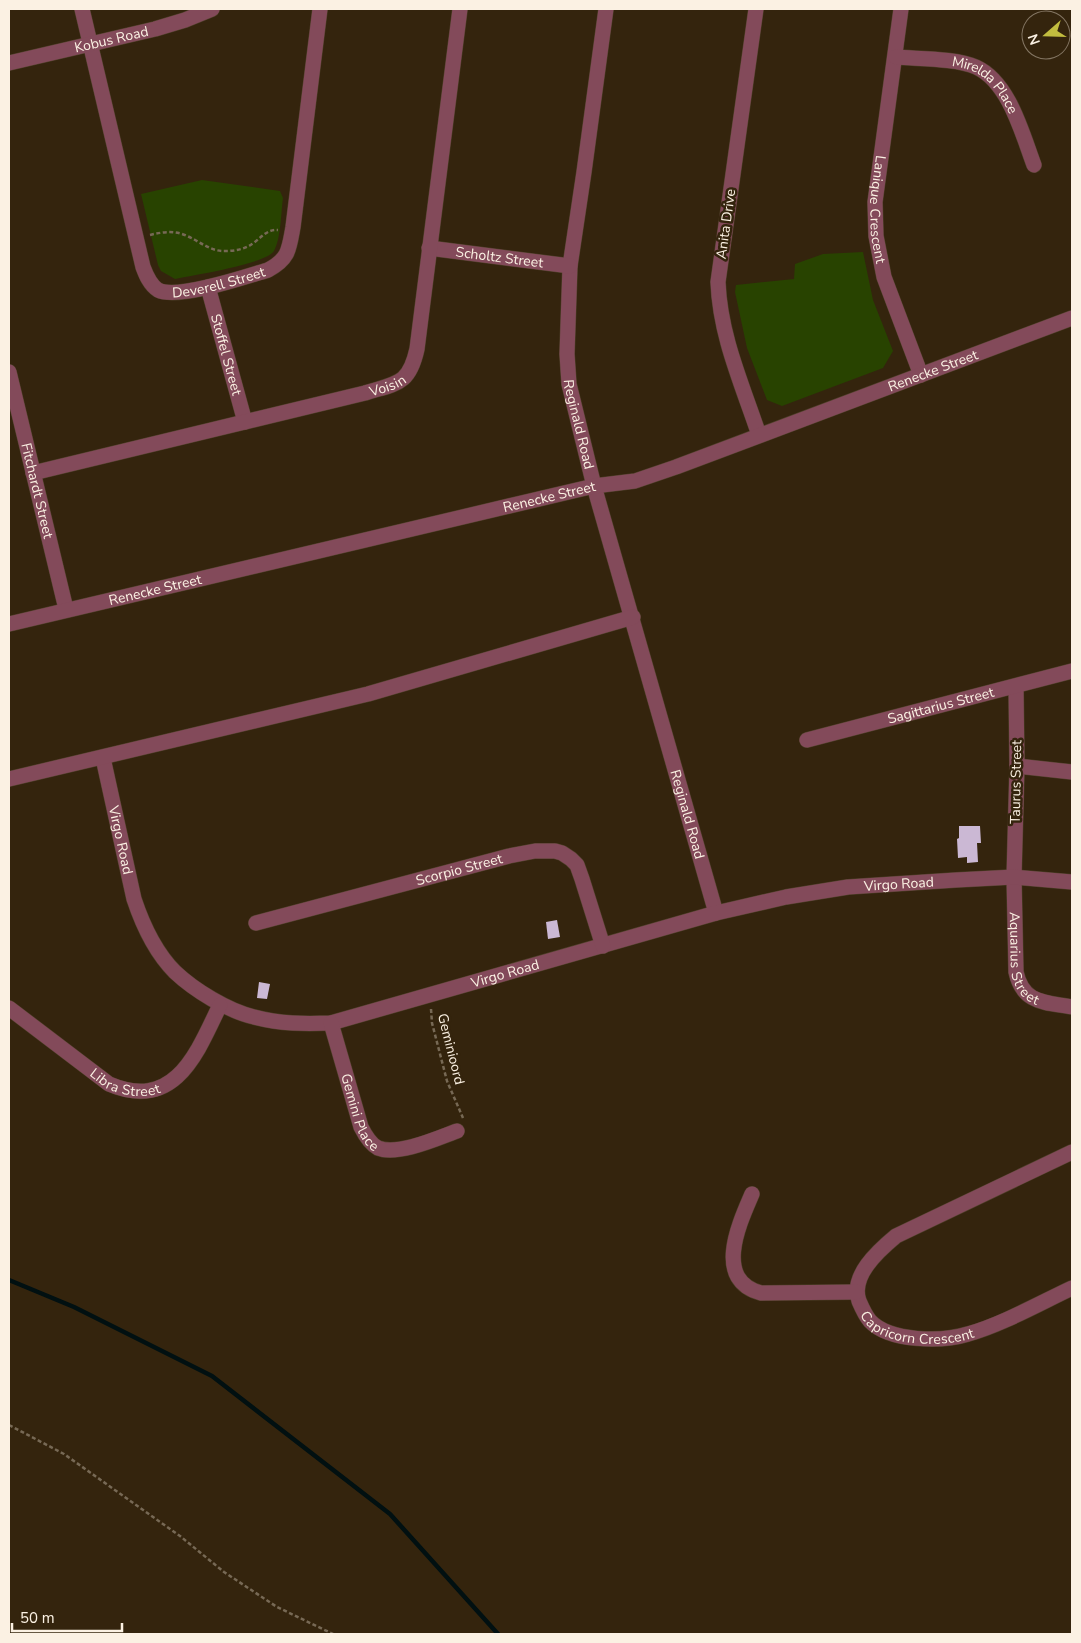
<svg xmlns="http://www.w3.org/2000/svg" width="1081" height="1643" font-family="'Nunito Sans',sans-serif">
<style>
.green{fill:#284300}
.lines{fill:none;stroke-linecap:round;stroke-linejoin:round}
.stream{stroke:#011011;stroke-width:4.5}
.building{fill:#cbb8d4}
.street-casing{stroke:#50412b;stroke-width:16}
.path{stroke:#776955;stroke-width:2.5;stroke-dasharray:4 2.5;stroke-linecap:butt}
.street{stroke:#834a5a;stroke-width:15}
.labels{text-anchor:middle;dominant-baseline:central;stroke-width:5;stroke-linejoin:round;paint-order:stroke}
.street-label{font-size:14px;fill:#fbf1e3;stroke:#34240d}
</style>
<rect width="100%" height="100%" fill="#34240d"/>
<g class="green">
<path d="M202 180 280 191 283 198C281 212 281 239 274 251 266 264 193 275 175 279L161 271 158 265 141 194Z"/>
<path d="M863 252 873 300 893 351 883 368 782 406 767 400 747 348 735 292 736 285 794 279 795 264 823 254Z"/>
</g>
<g class="lines">
<path class="stream" d="M9 1280 74 1307 212 1376 390 1514 498 1634"/>
</g>
<g class="building">
<path d="M959 826H980L981 843H977L978 862 967 863V857L958 858 957 839 959 838Z"/>
<path d="M557 920 560 937 548 939 546 922Z"/>
<path d="M259 982 270 984 267 999 257 998Z"/>
</g>
<g class="lines">
<g class="street-casing">
<g id="street">
<path id="s1" d="M82 9 143 267C146 275 150 285 158 290 177 300 245 277 268 270 289 259 289 249 293 227L320 9"/>
<path id="s2" d="M606 9 584 172 570 266 567 354 569 384 594 486 716 913"/>
<path d="M756 9 718 282C720 336 742 384 759 435"/>
<path id="s3" d="M901 9 875 202 876 236 884 277 921 375"/>
<path id="s4" d="M896 57C918 59 956 58 976 67 1009 82 1022 133 1034 165"/>
<path id="s5" d="M9 63 155 29 185 20 212 9"/>
<path id="s6" d="M429 248 570 266"/>
<path id="s7" d="M208 287 245 422"/>
<path id="s8" d="M9 372 66 609"/>
<path id="s9" d="M33 473 365 393C397 383 409 385 417 349L460 9"/>
<path id="s10" d="M9 624 594 486 635 481 676 467 1072 318"/>
<path id="s11" d="M1016 687 1017 766 1014 877 1016 972C1023 1004 1045 1002 1072 1007"/>
<path id="s12" d="M807 740 1072 671"/>
<path id="s13" d="M103 758 134 899C142 923 156 953 175 972 194 990 228 1011 254 1017 280 1024 305 1024 331 1023L716 913 786 897 848 887 956 880 1014 877 1072 882"/>
<path d="M1017 766 1072 772"/>
<path d="M9 779 368 694 633 617"/>
<path id="s14" d="M256 923 509 856 535 851H555L562 853 571 859 577 865 582 879 603 946"/>
<path id="s15" d="M9 1008 109 1084C175 1112 197 1053 220 1005"/>
<path id="s16" d="M331 1023 361 1127C365 1135 370 1144 378 1148 398 1156 438 1138 457 1131"/>
<path id="s17" d="M1072 1152 896 1236C878 1251 850 1276 859 1301 862 1308 865 1315 870 1321 890 1342 942 1342 968 1334 1001 1325 1040 1303 1072 1288"/>
<path d="M752 1194C739 1224 713 1280 761 1293L856 1292"/>
</g>
</g>
<g class="path">
<path d="M150 235C162 232 175 230 187 236 201 242 211 252 226 251 235 251 245 249 252 244 261 238 267 229 278 230"/>
<path d="M431 1009 432 1023 447 1081 463 1118"/>
<path d="M9 1425 64 1454 180 1536 224 1572 277 1607 333 1634"/>
</g>
<use href="#street" class="street"/>
</g>
<g class="labels">
<g class="street-label">
<text stroke="none"><textPath href="#s5" startOffset="105">Kobus Road</textPath></text>
<text stroke="none"><textPath href="#s4" startOffset="99">Mirelda Place</textPath></text>
<text stroke="none"><textPath href="#s3" startOffset="202">Lanique Crescent</textPath></text>
<text transform="translate(726 224) rotate(-82)">Anita Drive</text>
<text stroke="none"><textPath href="#s6" startOffset="71">Scholtz Street</textPath></text>
<text stroke="none"><textPath href="#s1" startOffset="355">Deverell Street</textPath></text>
<text stroke="none"><textPath href="#s7" startOffset="70">Stoffel Street</textPath></text>
<text stroke="none"><textPath href="#s10" startOffset="960">Renecke Street</textPath></text>
<text stroke="none"><textPath href="#s9" startOffset="365">Voisin</textPath></text>
<text stroke="none"><textPath href="#s2" startOffset="419">Reginald Road</textPath></text>
<text stroke="none"><textPath href="#s8" startOffset="122">Fitchardt Street</textPath></text>
<text stroke="none"><textPath href="#s10" startOffset="555">Renecke Street</textPath></text>
<text stroke="none"><textPath href="#s10" startOffset="150">Renecke Street</textPath></text>
<text stroke="none"><textPath href="#s12" startOffset="138">Sagittarius Street</textPath></text>
<text transform="translate(1016 782) rotate(-89)">Taurus Street</text>
<text stroke="none"><textPath href="#s2" startOffset="824">Reginald Road</textPath></text>
<text stroke="none"><textPath href="#s13" startOffset="84">Virgo Road</textPath></text>
<text stroke="none"><textPath href="#s14" startOffset="210">Scorpio Street</textPath></text>
<text stroke="none"><textPath href="#s13" startOffset="984">Virgo Road</textPath></text>
<text stroke="none"><textPath href="#s11" startOffset="274">Aquarius Street</textPath></text>
<text stroke="none"><textPath href="#s13" startOffset="579">Virgo Road</textPath></text>
<text transform="translate(451 1049) rotate(76)">Geminioord</text>
<text stroke="none"><textPath href="#s15" startOffset="141">Libra Street</textPath></text>
<text stroke="none"><textPath href="#s16" startOffset="94">Gemini Place</textPath></text>
<text stroke="none"><textPath href="#s17" startOffset="346">Capricorn Crescent</textPath></text>
</g>
</g>
<rect width="1081" height="1643" fill="none" stroke="#fbf1e3" stroke-width="20"/>
<g transform="translate(1046 35) rotate(250)"><circle r="24" fill="#34240d" stroke="#847663"/>
<path d="M0-4L9 19L0 12L-9 19Z" fill="#c2bd3f"/>
<text y="-8" font-size="14" font-weight="bold" text-anchor="middle" fill="#fbf1e3">N</text>
</g>
<path d="M12 1623v8h110v-8" fill="none" stroke="#fbf1e3" stroke-width="2.5"/>
<text x="20" y="1623" font-size="15" fill="#fbf1e3" stroke="#34240d" stroke-width="4" paint-order="stroke">50 m</text>
</svg>
